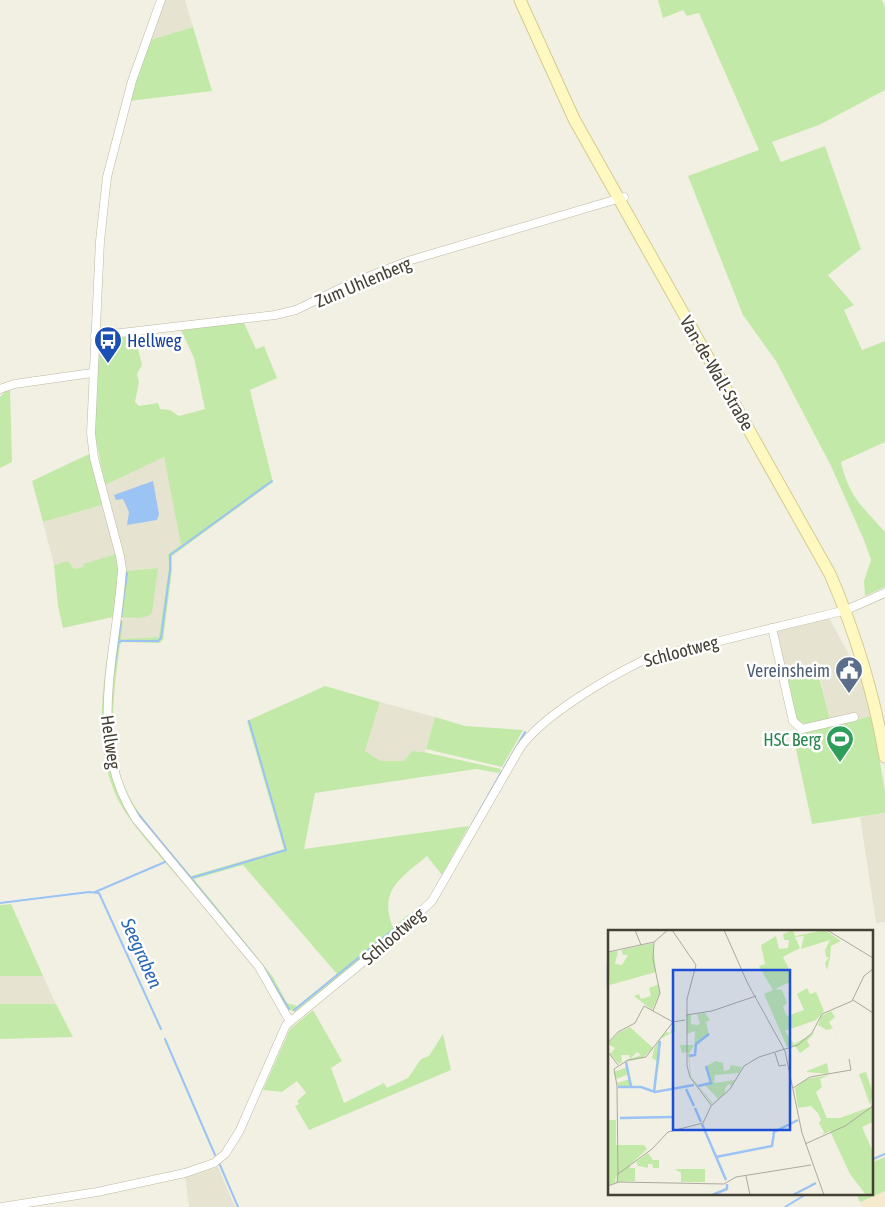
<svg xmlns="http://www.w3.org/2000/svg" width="885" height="1207" font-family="'Asap Condensed',sans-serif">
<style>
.residential{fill:#e6e3d1}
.commercial{fill:#f6eacc}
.green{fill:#c3e9a9;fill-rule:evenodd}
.water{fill:#9bc3f3}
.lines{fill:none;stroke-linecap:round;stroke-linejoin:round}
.stream{stroke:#9bc3f3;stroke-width:2}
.street-casing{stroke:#beb9a5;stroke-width:9}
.secondary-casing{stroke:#d4cc90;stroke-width:13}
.street{stroke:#fff;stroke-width:8}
.secondary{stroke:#fff8c0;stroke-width:11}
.labels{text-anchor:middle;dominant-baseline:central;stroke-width:5;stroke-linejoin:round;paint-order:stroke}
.street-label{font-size:18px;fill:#444033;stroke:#fff}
.transit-label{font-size:18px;fill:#164399;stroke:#fff;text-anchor:start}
.service-label{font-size:18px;fill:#4e5e75;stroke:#fff;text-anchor:end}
.leisure-label{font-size:18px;fill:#27864d;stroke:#fff;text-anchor:end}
.water-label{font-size:19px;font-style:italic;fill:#2966b3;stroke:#fff}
.inset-river{fill:none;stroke:#9bc3f3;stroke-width:2.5}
.inset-road{fill:none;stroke:#acaa9d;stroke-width:1}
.view{fill:#1d4ed8;fill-opacity:0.15;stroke:#1d4ed8;stroke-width:2.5}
.inset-edge{fill:none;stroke:#444033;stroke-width:2.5}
</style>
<rect width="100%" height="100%" fill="#f2f0e3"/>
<g class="residential">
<path d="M163 0H185L193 27 147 41Z"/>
<path d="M164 456 181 545 168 554 169 567 160 637 120 639 123 617 141 618 157 568 126 571 125 557 105 485Z"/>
<path d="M102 505 116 554 84 564V567L78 569H74L68 561 54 565 43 522Z"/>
<path d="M829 618 864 682 872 716 843 723 830 720 818 668 785 677 774 631Z"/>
<path d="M380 702 435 717 425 752 412 751 404 761H381L365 751Z"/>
<path d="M885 813V922L876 923 860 817Z"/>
<path d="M0 976H43L56 1004H0Z"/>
<path d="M218 1167 235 1207H189L185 1177Z"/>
</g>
<path class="commercial" d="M885 1191V1207H862L860 1202Z"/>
<g class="green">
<path d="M658 0H882L885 7V90L819 125 772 142 781 162 825 146 861 249 828 275 854 305 844 310 862 350 885 341V442L841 462C849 497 862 506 885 532V587L865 596 864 581 871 560 864 540 831 466 776 361 743 315 688 176 759 150 699 13 687 16 683 10 663 18Z"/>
<path d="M193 27 212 91 129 101 147 41Z"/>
<path d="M243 321 256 349 264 346 277 378 250 390 273 482 172 556V570L163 640 159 643 122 642 120 645C113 698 104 756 134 805 149 830 172 853 191 876L284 849 247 721 325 686 380 702 365 751 381 761H404L412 751 423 752 501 769 499 773 476 769 315 793 304 849 469 826 442 875 427 856C401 878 378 890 393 928L409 914 412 917 295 1012 285 1008 270 978 253 957 137 816 119 780 108 722 119 621H123L121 639 159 637 169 567 168 554 181 545 164 457 105 485 95 435 99 341 105 337 136 333 140 337 137 345 142 365 137 374 139 382 135 402 139 406 158 403 160 409 170 410 179 416 205 409 194 358 180 328ZM243 865 337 974 298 1006 287 1003 273 977 194 879Z"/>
<path d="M10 389 12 462 0 468V397L6 390Z"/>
<path d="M89 454 102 505 43 522 32 481Z"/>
<path d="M124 552 126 571 158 568 152 613C143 621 131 617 120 617Z"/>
<path d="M116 554 120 569 104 705 105 735 119 794 186 883V886C165 862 143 838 125 812 88 754 104 680 113 617L63 628 58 606 54 565 68 561 74 569 84 567 83 564Z"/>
<path d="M817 668 830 720 800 724 796 722 785 677Z"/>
<path d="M872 716 885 791V813L812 824 793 735Z"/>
<path d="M435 717 465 726 523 730 502 767 426 749Z"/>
<path d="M11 904 43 976H0V905Z"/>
<path d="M0 1004H56L73 1037 0 1039Z"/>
<path d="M313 1010 342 1061 331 1068 344 1103 384 1083 387 1088 408 1078 421 1059 429 1056 443 1034 451 1070 309 1130 295 1106 299 1104 297 1101 306 1093 297 1081 282 1092 263 1090 290 1029Z"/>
<path d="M885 1157V1191L860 1202 856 1193H871V1163Z"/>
</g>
<path class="water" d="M153 481 159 514 157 520 127 525 129 512 123 499 116 500 114 495Z"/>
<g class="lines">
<g class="stream">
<path d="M121 617 127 573"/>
<path d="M118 643 121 621"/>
<path d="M114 670 118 643 121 641H158L161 638 170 570V555L272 481"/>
<path d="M504 768 525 732"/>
<path d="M135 810 257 959"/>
<path d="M471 826 502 771"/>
<path d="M191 878 286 850 249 721"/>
<path d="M95 892 165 862"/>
<path d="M0 903 89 892 99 893 161 1029"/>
<path d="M262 965 289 1009"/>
<path d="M294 1010 410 916"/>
<path d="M165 1039 215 1155"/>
<path d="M871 1160 885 1154"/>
<path d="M220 1165 238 1207"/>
<path d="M785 1207 808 1193"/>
</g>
<g class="street-casing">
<g id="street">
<path d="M161 0 132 81 107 177 100 241 91 433 94 458 120 556 122 569C117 654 85 741 136 819L259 967 289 1020"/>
<path d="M95 336 275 315 296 310 345 286 408 261 624 197"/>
<path d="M0 389 14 384 92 373"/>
<path d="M772 628 793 721 802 729 854 717"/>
<path d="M2 1207 97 1192 185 1173 214 1163 225 1154 239 1132 286 1025 385 944 432 901 520 748C543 715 609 677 646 659L846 610 885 593"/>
</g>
</g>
<g class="secondary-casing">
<path id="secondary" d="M520 0 574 119 830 574C856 634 874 694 885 757"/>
</g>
<use href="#street" class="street"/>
<use href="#secondary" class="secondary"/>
</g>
<defs>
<g id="bus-pin" transform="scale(1.4375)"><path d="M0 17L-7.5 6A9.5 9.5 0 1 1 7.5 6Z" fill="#1a4fb4" stroke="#fff"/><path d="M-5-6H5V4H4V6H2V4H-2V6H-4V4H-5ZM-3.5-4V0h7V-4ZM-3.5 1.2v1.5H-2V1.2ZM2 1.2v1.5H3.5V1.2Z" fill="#fff"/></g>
<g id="civic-pin" transform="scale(1.4375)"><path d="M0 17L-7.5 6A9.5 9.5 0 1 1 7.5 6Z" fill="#5c6f8a" stroke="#fff"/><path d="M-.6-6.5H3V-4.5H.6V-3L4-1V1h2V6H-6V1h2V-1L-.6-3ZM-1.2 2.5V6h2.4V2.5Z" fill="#fff"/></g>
<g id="stadium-pin" transform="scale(1.4375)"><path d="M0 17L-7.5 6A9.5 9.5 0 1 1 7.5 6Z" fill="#2e9e5b" stroke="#fff"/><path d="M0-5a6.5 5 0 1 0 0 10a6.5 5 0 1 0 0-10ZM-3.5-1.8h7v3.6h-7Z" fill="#fff"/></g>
</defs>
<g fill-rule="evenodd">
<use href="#bus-pin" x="108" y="340"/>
<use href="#civic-pin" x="849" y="670"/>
<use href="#stadium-pin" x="840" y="739"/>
</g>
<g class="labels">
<g class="street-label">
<text transform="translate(363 282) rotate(-23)">Zum Uhlenberg</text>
<text transform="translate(717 373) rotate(60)">Van-de-Wall-Straße</text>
<text transform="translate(681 651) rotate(-15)">Schlootweg</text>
<text transform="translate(111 742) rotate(82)">Hellweg</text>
<text transform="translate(393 936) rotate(-41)">Schlootweg</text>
</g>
<g class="transit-label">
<text x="127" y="340">Hellweg</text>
</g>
<g class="service-label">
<text x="830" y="670">Vereinsheim</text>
</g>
<g class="leisure-label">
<text x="821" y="739">HSC Berg</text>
</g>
<g class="water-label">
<text transform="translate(142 953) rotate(66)">Seegraben</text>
</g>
</g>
<g transform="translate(608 930)">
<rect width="265" height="265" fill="#f2f0e3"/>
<path d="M185 0 187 6 217 0 233 11 223 16 222 28 219 40 217 33 221 27H218L217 20 222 10 193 19 196 6 187 7 192 18 175 27 183 43 182 52 167 59 174 60 179 73 175 77 179 86 196 80 189 64 199 58 202 64 208 62 216 81 208 90 177 101 186 114 207 102 199 111 202 116 192 123 187 116 179 117 156 64 165 60 151 36 157 34 153 15 168 6 171 19 180 18 181 10H176L175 4ZM45 13 48 42 2 55 0 22 10 21 7 34 14 35 20 25H15L13 20ZM51 54 52 63 44 80 26 66 31 64 33 69 43 66 41 58ZM223 81 227 87 221 92 232 110 225 98 219 100 210 95 213 86ZM97 83 102 90 98 92 101 104 88 114 87 125 81 126 83 147 91 156 103 153 98 136 108 131 115 133 116 141 121 140 123 135 134 137 131 143 107 145 106 153 127 150 124 156 121 154 117 158V163L120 162 104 174 82 147 80 122 74 123 72 115H86L81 124 86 125 87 101 79 104 78 85 83 84V94L89 95 92 94 89 84ZM97 155 110 169 105 173 91 157ZM67 92V101L52 109V129L45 162 49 131 44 128 46 119 52 108 58 102 62 103ZM22 97 45 118 35 128 18 132 25 157H10L9 153 22 149 21 144 8 149 6 142 19 137 17 131 33 125 29 122 22 129 21 125H13L14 132 11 134 2 124 7 118 0 114 10 103ZM219 133 221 144 199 142V141ZM258 142 265 163 262 175 251 144ZM221 145 212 149 214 157 208 162 219 188H232L265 176V192L254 197 265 222V265H258L242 244 222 201 213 205 216 202 211 193 213 190 210 183 203 176 190 178 187 158 198 149ZM0 190H8V215H36L39 219 22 235V238H27V251L10 252 8 245 7 253 0 256ZM40 223 45 230H51V238H45L44 234H40V238L30 236 28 232ZM67 239H97V252H73V243Z" fill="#c3e9a9" fill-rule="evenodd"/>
<path class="inset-river" d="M0 56V33M81 126 87 125 88 114 101 104M18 132 23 157M90 156 103 153 98 136M10 157H33L47 162 86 155M78 159 86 176M46 162 52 111M87 178 93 192M12 188 64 187M94 194 118 250M108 227 164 216 166 202 190 190M104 265 119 259V254M185 265 208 253"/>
<path class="inset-road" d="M27 0 33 15M64 0 88 35 79 69V136L82 147 103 175M116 0 140 54 177 121 194 203 216 265M219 0 265 28M0 22 46 12 60 0M245 70 265 83M45 81 52 63 45 29 46 12M78 85 104 81 148 66M0 113 10 102 27 93 36 76 65 92M0 122 10 135M167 123 171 136 178 135M185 158 202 147 243 140 241 129M197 214 237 196 265 176M10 244 9 156 6 139 20 130 38 127 65 92 77 90M138 246 142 265M9 253 10 244 44 219 60 202 95 193 103 176 122 159 136 136 151 127 190 115 204 103 214 84 244 71 256 46 265 39M0 256 11 252 116 254 128 247 203 235"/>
<path class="view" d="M65 40H182V200H65Z"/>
<rect width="265" height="265" class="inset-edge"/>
</g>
</svg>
